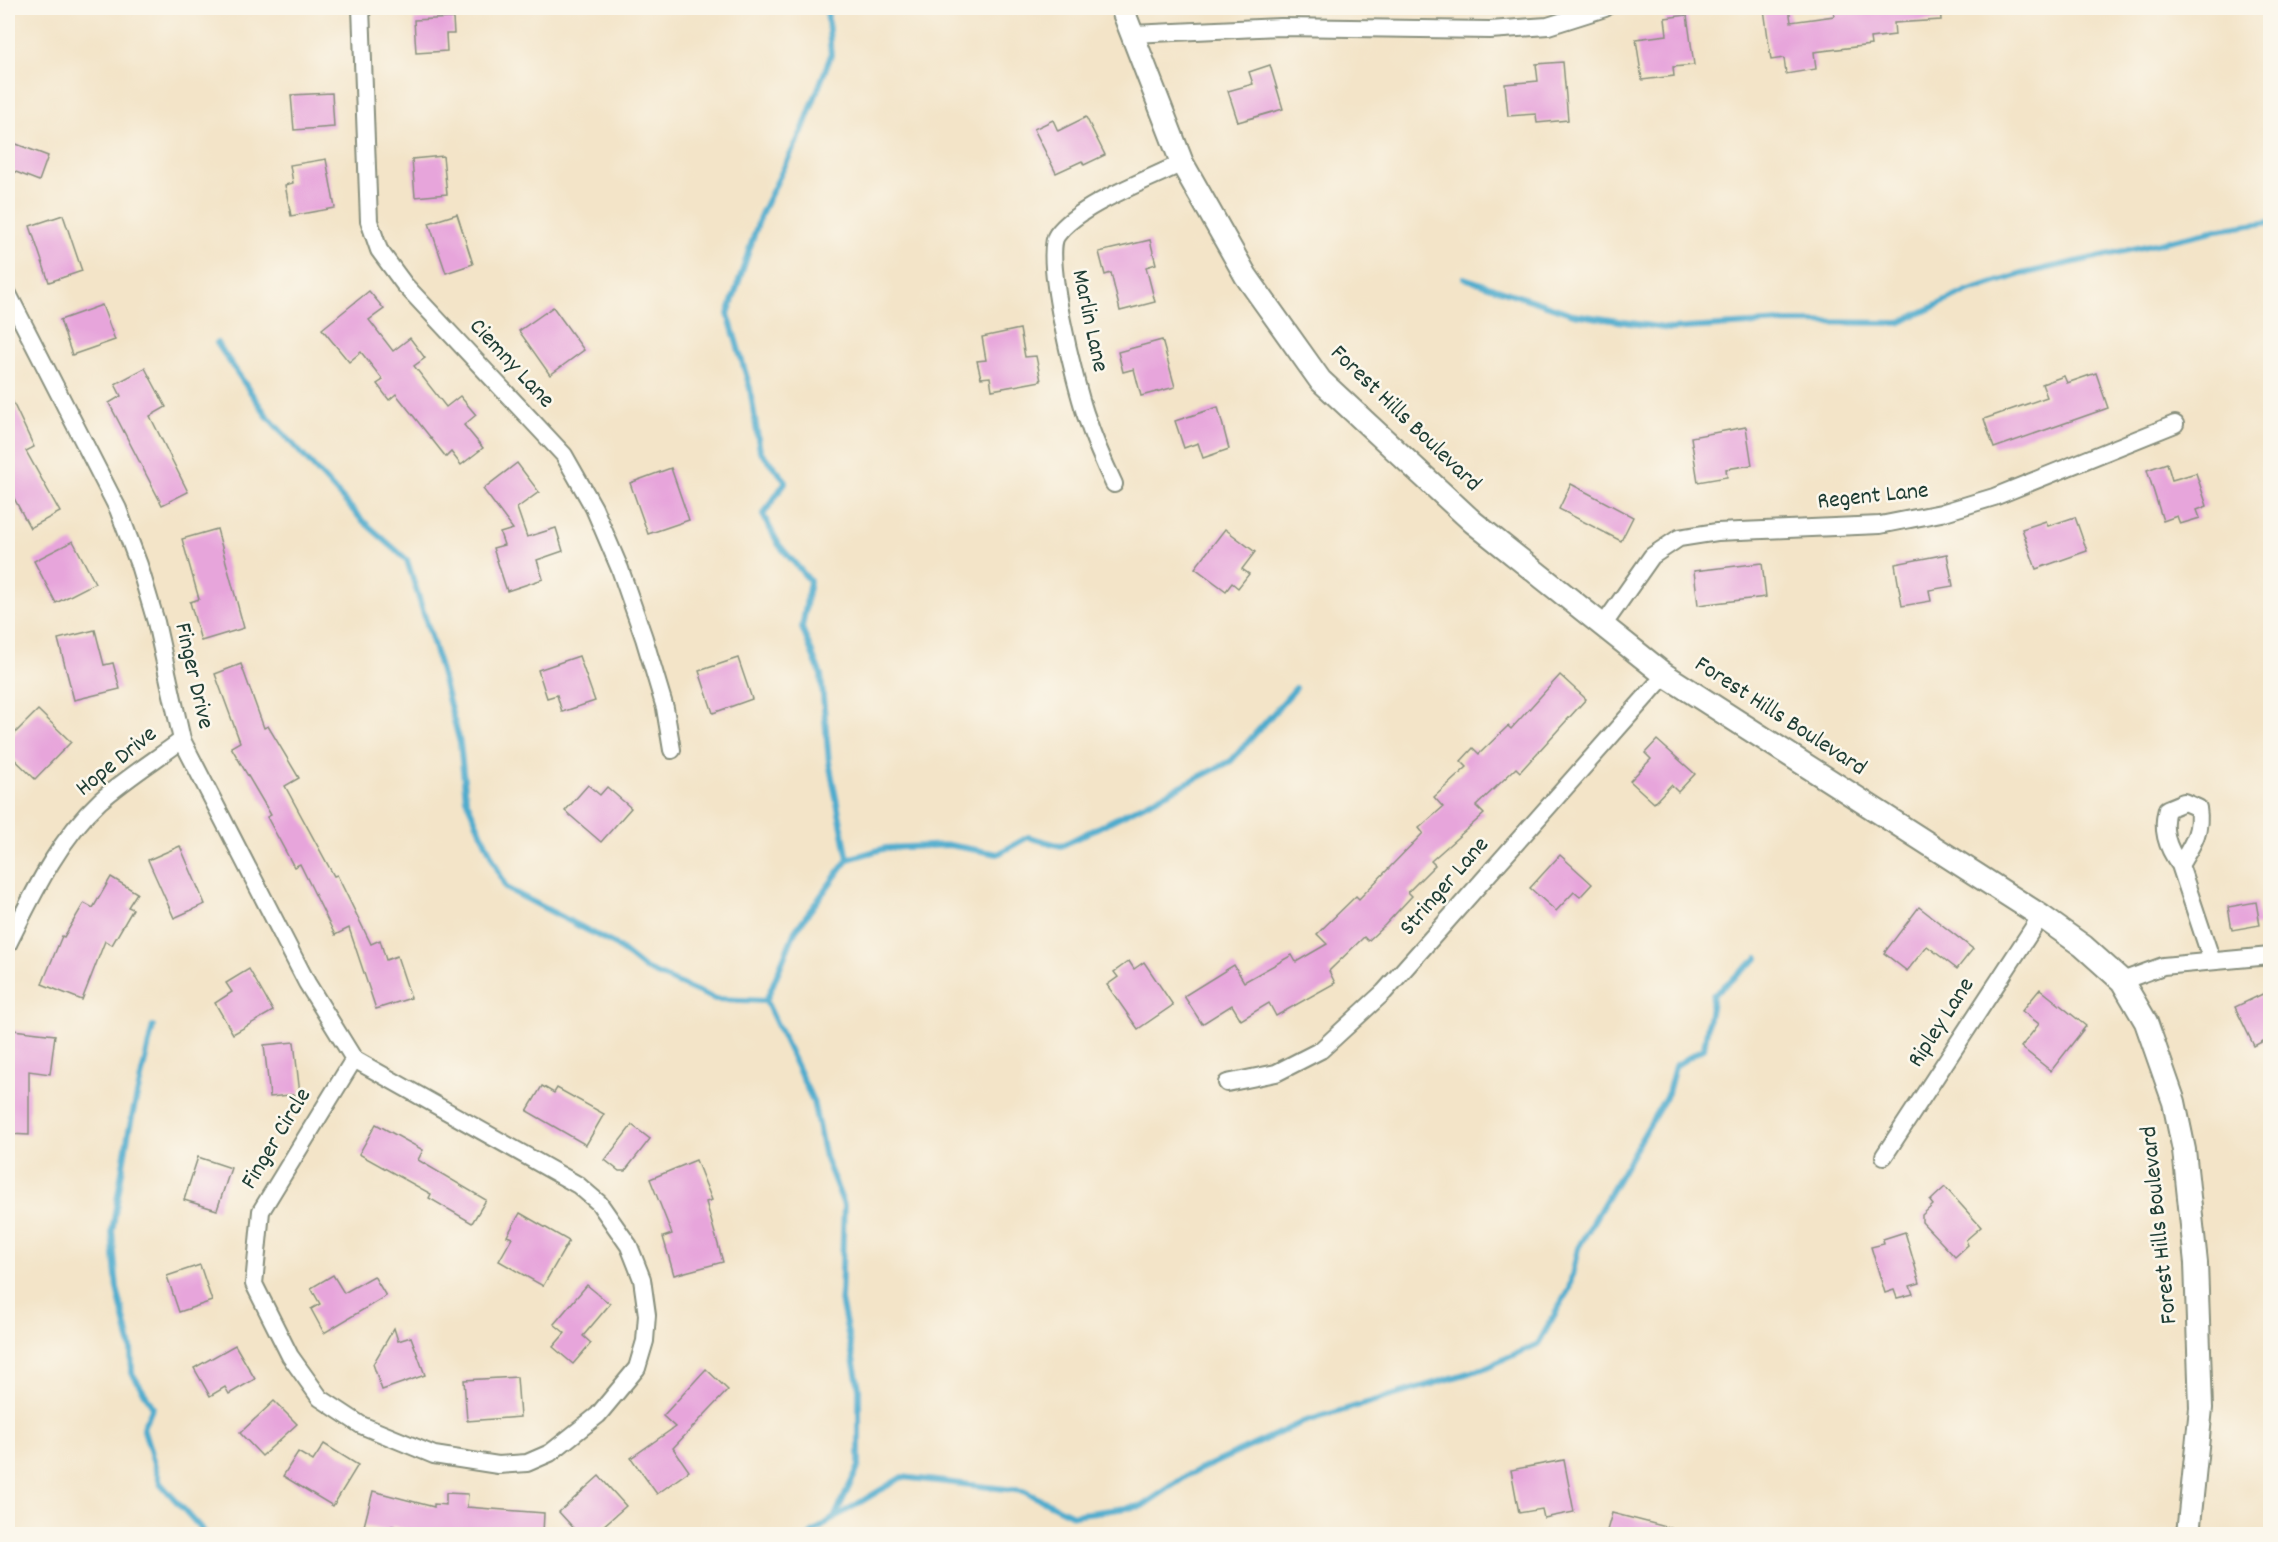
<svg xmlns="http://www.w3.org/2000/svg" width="2278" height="1542" font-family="Dekko,sans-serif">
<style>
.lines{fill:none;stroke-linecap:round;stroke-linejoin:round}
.stream{stroke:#4faccd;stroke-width:6}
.building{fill:#e7a5db}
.minor-casing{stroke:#89907e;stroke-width:20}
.secondary-casing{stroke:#89907e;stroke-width:26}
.minor{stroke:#fff;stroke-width:16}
.secondary{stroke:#fff;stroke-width:22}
.labels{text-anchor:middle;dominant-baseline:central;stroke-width:5;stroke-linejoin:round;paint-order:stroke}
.street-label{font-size:24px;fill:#1f3d34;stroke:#fbf7ec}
</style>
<rect width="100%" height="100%" fill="#fbf7ec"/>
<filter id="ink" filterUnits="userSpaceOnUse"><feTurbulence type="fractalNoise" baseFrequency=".0167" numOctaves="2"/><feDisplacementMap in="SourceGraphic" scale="12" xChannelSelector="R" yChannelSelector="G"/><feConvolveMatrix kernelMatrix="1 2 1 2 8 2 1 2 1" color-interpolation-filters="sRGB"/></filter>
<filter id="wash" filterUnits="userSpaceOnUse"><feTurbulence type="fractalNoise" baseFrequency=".008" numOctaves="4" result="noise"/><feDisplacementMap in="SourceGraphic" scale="24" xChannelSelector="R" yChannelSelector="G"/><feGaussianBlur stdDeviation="1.35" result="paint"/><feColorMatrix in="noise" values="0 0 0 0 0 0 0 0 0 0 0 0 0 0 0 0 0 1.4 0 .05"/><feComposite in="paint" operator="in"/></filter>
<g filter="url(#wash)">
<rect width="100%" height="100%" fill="#f3e4c8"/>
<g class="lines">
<g class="stream">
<path d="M1464 278 1573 314 1670 329 1782 322 1899 323 1963 293 2022 274 2217 230 2270 222"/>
<path d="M217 343 267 416 362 520 407 560 434 646 460 743 466 799 506 888 614 944 645 969 715 999 766 1001"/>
<path d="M848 859 886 848 949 845 998 854 1028 837 1061 846 1231 761 1296 688"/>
<path d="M153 1026 129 1130 112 1231 117 1288 131 1348 132 1373 153 1407 143 1427 160 1483 206 1534"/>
<path d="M834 1518 902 1477 1023 1491 1073 1515 1142 1506 1188 1475 1303 1422 1482 1369 1538 1344 1569 1289 1578 1248 1668 1093 1675 1066 1704 1048 1713 995 1758 958"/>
<path d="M811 1534 834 1518 859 1466V1388L841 1300 844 1205 825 1157 813 1101 766 1001 795 931 848 859 829 762 821 675 802 628 810 581 779 545 763 515 786 481 760 451 750 388 728 314 761 214 802 131 831 55 827 8"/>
</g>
</g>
<g id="blocks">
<g class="building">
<path d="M1789 8 1791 22 1834 16 1833 8H1940L1941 20 1894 23 1895 35 1870 38 1871 45 1814 52 1816 69 1786 74 1784 58 1771 60 1764 9Z"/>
<path d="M1687 15 1694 65 1673 67 1674 76 1642 80 1636 39 1667 35 1665 18Z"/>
<path d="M453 18 454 34H446L447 51 416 53 414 20Z"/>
<path d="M1563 62 1568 120 1537 123 1536 114 1508 116 1505 84 1538 81 1536 64Z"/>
<path d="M1270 65 1283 109 1238 122 1228 91 1253 84 1249 72Z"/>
<path d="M332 93 334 127 294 130 291 95Z"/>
<path d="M1086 117 1105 155 1084 165 1082 161 1056 173 1034 129 1053 120 1058 131Z"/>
<path d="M11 142 48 156 39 181 8 169V152Z"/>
<path d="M443 156 447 194 415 197 412 159Z"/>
<path d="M326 159 335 208 291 216 285 185 293 183 290 165Z"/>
<path d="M457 214 473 264 446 273 429 223Z"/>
<path d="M63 215 82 271 49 282 30 226Z"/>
<path d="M1150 240 1156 264 1146 267 1155 302 1120 311 1111 273 1105 275 1099 252Z"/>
<path d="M369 291 384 309 369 320 393 351 410 338 425 358 414 366 446 407 460 396 476 415 464 425 483 448 461 465 451 452 446 457 396 394 389 400 377 384 383 380 361 352 349 362 322 329Z"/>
<path d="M102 305 115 340 72 355 60 320Z"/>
<path d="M553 307 584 350 550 375 519 331Z"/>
<path d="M1020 329 1025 357 1036 356 1041 381 992 390 990 377 981 378 977 361 986 360 982 337Z"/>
<path d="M1162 340 1175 387 1141 396 1134 369 1123 372 1118 352Z"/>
<path d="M145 368 166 407 150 416 188 492 162 505 109 403 121 396 115 384Z"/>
<path d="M2096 373 2108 408 1994 448 1984 419 2047 397 2042 384 2064 376 2067 383Z"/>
<path d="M8 392 34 447 26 451 60 512 30 528 8 487Z"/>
<path d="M1218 407 1229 449 1203 458 1198 443 1184 448 1175 421Z"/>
<path d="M1746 427 1752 465 1726 469 1727 477 1698 482 1691 437Z"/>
<path d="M517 463 539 492 517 508 527 537 556 528 563 551 537 560 543 579 507 591 493 548 504 545 500 533 513 529 483 489Z"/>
<path d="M2167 463 2172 480 2196 473 2207 506 2197 510 2200 518 2180 524 2177 516 2163 521 2147 470Z"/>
<path d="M671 468 689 520 648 534 630 483Z"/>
<path d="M1571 484 1633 517 1621 541 1559 509Z"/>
<path d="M2075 517 2087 551 2036 569 2022 529 2046 521 2048 526Z"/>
<path d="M217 529 244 628 201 641 190 602 199 599 182 539Z"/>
<path d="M1225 529 1255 552 1242 569 1249 574 1238 588 1232 583 1226 591 1195 568Z"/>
<path d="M73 541 95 583 56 603 34 561Z"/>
<path d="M1947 554 1953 586 1929 590 1931 601 1902 606 1895 564Z"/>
<path d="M1762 563 1766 597 1698 605 1694 571Z"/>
<path d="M95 630 104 665 113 663 120 689 74 700 58 639Z"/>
<path d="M579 656 595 701 562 712 557 695 547 698 538 670Z"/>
<path d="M738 658 752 699 713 713 699 671Z"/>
<path d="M241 664 264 728 268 726 299 778 285 786 334 876 337 875 371 944 380 940 386 960 397 956 411 998 376 1009 349 928 335 935 300 864 294 867 267 817 271 815 231 747 240 742 215 674Z"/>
<path d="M1560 675 1586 699 1520 772 1516 768 1476 806 1484 814 1431 861 1435 865 1408 892 1412 896 1385 925 1368 941 1364 937 1329 971 1335 983 1276 1016 1269 1003 1241 1020 1232 1005 1202 1024 1184 996 1234 965 1244 982 1292 955 1296 962 1327 944 1317 934 1356 896 1359 899 1423 833 1419 828 1443 807 1434 797 1467 767 1461 761 1473 748 1479 754 1508 726 1511 729Z"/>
<path d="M38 710 71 742 35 779 8 753V740Z"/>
<path d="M1657 740 1695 774 1678 792 1671 785 1654 803 1630 781 1651 759 1645 753Z"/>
<path d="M588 785 600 795 607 787 631 808 601 842 565 811Z"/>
<path d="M180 846 205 904 174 918 148 860Z"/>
<path d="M1560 855 1592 884 1580 897 1574 892 1556 911 1530 888Z"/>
<path d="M111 877 137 893 128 907 133 909 112 945 105 941 82 1000 42 984 62 936 64 937 84 903 93 908Z"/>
<path d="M2256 902 2260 925 2232 930 2228 907Z"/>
<path d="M1919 907 1973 949 1957 969 1927 946 1907 971 1884 953Z"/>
<path d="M1129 961 1134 969 1144 962 1173 1005 1138 1029 1107 985 1118 977 1114 972Z"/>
<path d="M249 969 273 1011 233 1034 215 1003 232 992 226 983Z"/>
<path d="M2040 989 2086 1026 2051 1071 2021 1047 2039 1024 2022 1011Z"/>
<path d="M2271 990V1037L2254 1046 2235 1007Z"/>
<path d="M13 1030 55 1035 50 1074 29 1071V1135L8 1134V1069Z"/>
<path d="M294 1042 300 1094 270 1097 264 1045Z"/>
<path d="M542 1086 554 1093 557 1088 604 1114 586 1145 527 1111Z"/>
<path d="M376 1124 423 1150 418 1160 486 1200 472 1223 429 1198 431 1194 359 1154Z"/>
<path d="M632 1125 650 1139 625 1171H619L605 1160Z"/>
<path d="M198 1157 231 1168 217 1210 184 1200Z"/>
<path d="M696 1160 712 1200 706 1202 723 1262 674 1275 663 1237 672 1234 650 1179Z"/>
<path d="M1945 1187 1981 1227 1966 1240 1968 1245 1955 1257 1922 1222V1215L1933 1205 1930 1201Z"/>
<path d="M520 1213 569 1241 543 1286 499 1261 512 1238 507 1236Z"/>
<path d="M1905 1232 1920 1283 1910 1286 1913 1294 1897 1298 1894 1290 1885 1293 1871 1247 1884 1244 1883 1239Z"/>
<path d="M200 1265 212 1301 179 1312 167 1276Z"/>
<path d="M333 1275 344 1293 374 1276 386 1296 324 1333 311 1309 320 1304 311 1288Z"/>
<path d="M587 1285 610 1304 583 1336 591 1343 573 1364 553 1347 565 1333 554 1324Z"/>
<path d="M394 1328 398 1341 411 1337 425 1375 382 1390 373 1364Z"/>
<path d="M235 1345 255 1379 229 1394 225 1387 210 1396 194 1368Z"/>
<path d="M706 1369 728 1390 673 1448 689 1471 657 1494 631 1458 675 1427 663 1416Z"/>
<path d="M517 1377 520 1417 467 1421 464 1380Z"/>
<path d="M274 1401 297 1424 262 1456 240 1433Z"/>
<path d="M324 1444 358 1465 333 1506 283 1476 298 1452 313 1461Z"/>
<path d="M1564 1460 1574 1512 1544 1518 1542 1509 1519 1513 1511 1470Z"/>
<path d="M599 1476 626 1506 594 1534H579L559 1512Z"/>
<path d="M373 1491 434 1507V1504L446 1505V1493L468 1494 467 1507 544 1513 543 1534H427L392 1526 391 1532 364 1526Z"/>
<path d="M1612 1513 1674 1529 1673 1534H1606Z"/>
</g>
</g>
</g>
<g filter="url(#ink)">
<use href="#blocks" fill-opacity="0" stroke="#89907e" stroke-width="1.5"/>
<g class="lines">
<g class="minor-casing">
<g id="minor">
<path d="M361 8 369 221 379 250 404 284 564 455 594 508 620 569 644 638 665 708 672 750"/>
<path d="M1133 34 1281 27 1490 30 1548 26 1605 8"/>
<path d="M8 294 118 509 139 565 156 622 182 740 307 983 354 1059"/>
<path d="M1114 484C1103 461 1093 437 1085 413 1076 386 1042 254 1057 235 1080 204 1146 181 1182 163"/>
<path d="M1602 627 1652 556 1679 538 1717 532 1880 525 1941 513 1994 497 2175 424"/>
<path d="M2180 865C2167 848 2161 830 2167 809L2184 802 2198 808C2202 832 2192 845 2180 865L2212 961"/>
<path d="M8 944C33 894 58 840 100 801 125 779 155 760 182 740"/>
<path d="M2122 981 2163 966 2270 956"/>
<path d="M354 1059 578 1185 599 1203 629 1246 642 1279 647 1315 645 1341 637 1368 598 1415 550 1453 527 1463 498 1465 434 1455 361 1425 320 1398 290 1356 254 1284 261 1211Z"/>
<path d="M1227 1083 1276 1073 1321 1050 1384 992 1665 675"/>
<path d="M1884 1156 2041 916"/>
</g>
</g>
<g class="secondary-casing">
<path id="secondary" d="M1122 8 1182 163 1246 276 1320 380 1473 522 1665 675 2041 916 2083 946 2122 981 2146 1022 2174 1102 2184 1150 2196 1263 2201 1408 2188 1534"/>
</g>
<use href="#minor" class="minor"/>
<use href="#secondary" class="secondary"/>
</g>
</g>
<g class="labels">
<g class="street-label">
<text transform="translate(1089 321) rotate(78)">Marlin Lane</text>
<text transform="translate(511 364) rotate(47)">Ciemny Lane</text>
<text transform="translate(1405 419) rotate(44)">Forest Hills Boulevard</text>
<text transform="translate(1873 497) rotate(-6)">Regent Lane</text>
<text transform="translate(193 676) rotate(77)">Finger Drive</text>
<text transform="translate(1780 717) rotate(33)">Forest Hills Boulevard</text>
<text transform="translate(117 762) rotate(-39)">Hope Drive</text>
<text transform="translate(1445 887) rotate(-49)">Stringer Lane</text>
<text transform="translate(1942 1023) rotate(-57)">Ripley Lane</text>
<text transform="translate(277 1139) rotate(-59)">Finger Circle</text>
<text transform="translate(2160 1225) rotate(-96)">Forest Hills Boulevard</text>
</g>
</g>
<rect width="2278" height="1542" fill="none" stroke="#fbf7ec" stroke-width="30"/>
</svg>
